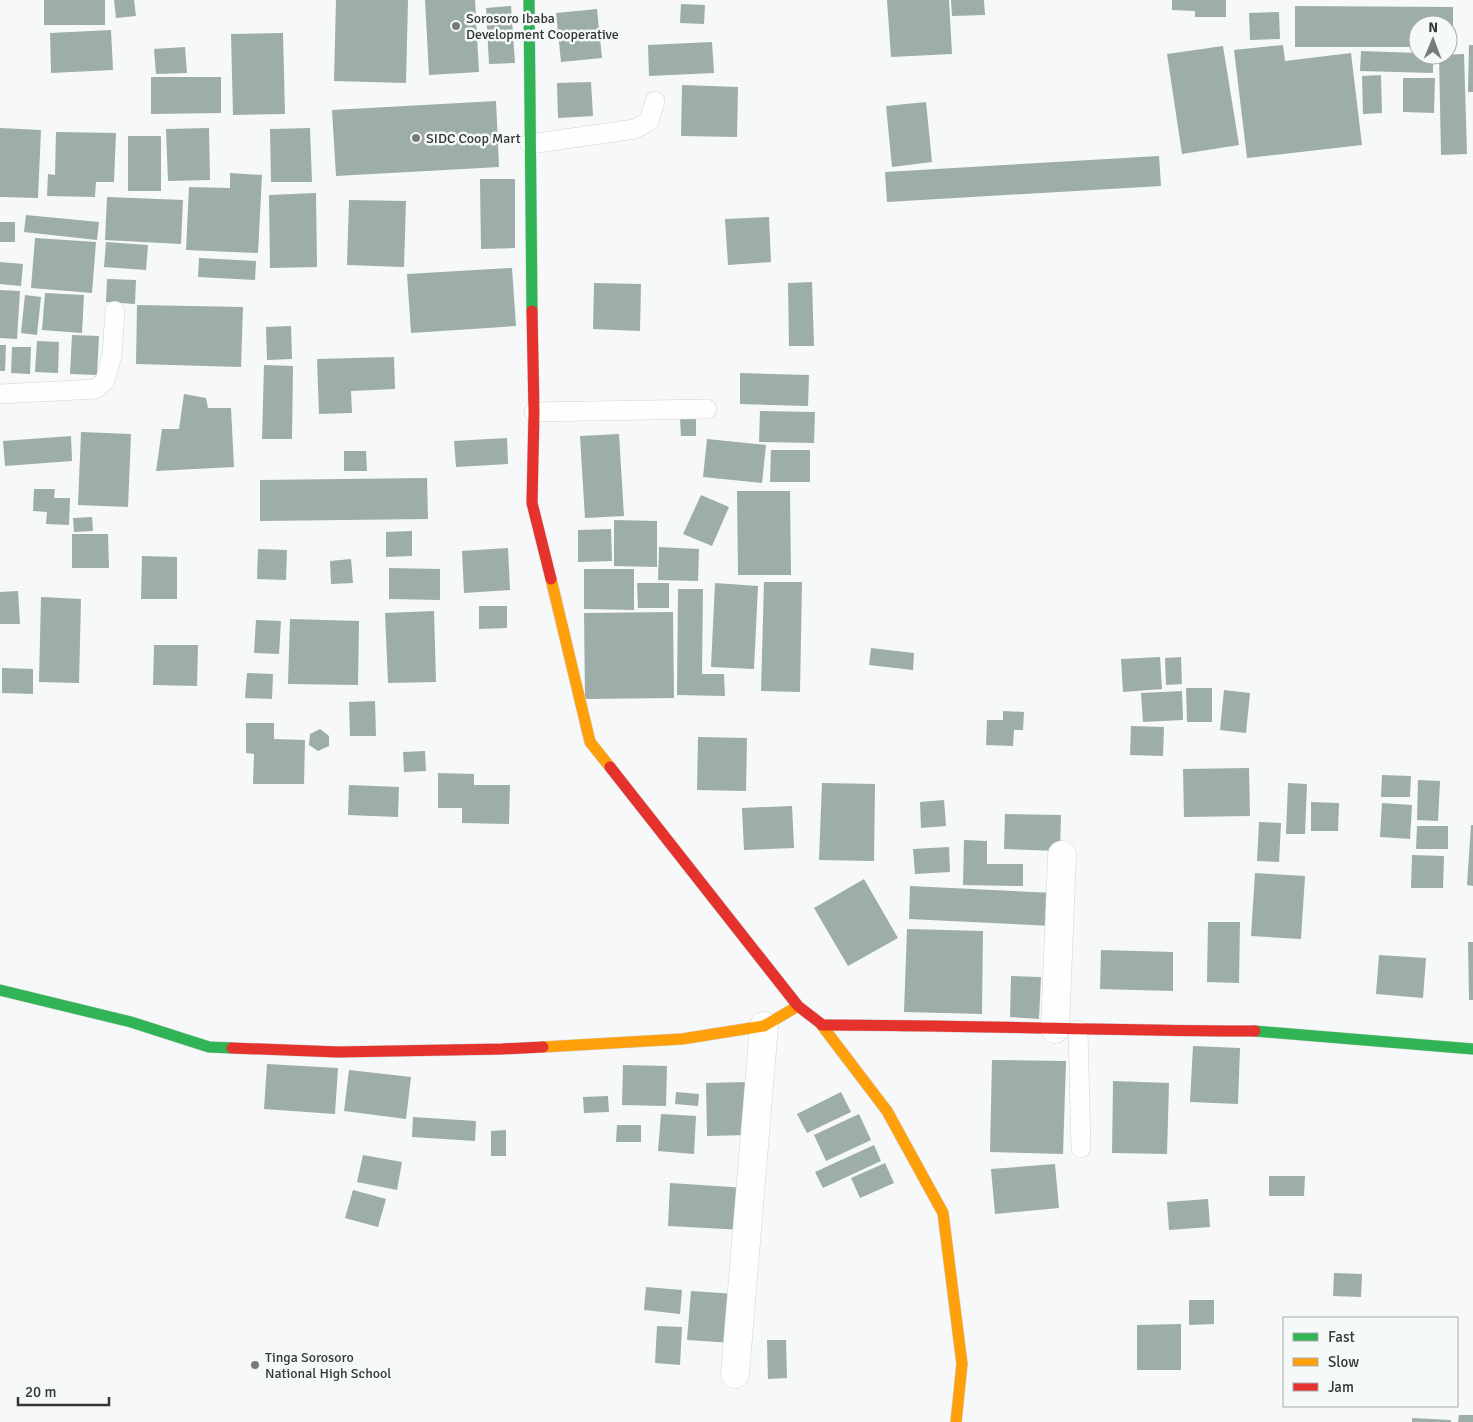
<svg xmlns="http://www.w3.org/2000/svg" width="1473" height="1422" font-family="Signika,sans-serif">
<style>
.building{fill:#9dada9}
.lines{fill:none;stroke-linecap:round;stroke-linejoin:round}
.lane-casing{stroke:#d2d4d4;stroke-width:20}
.street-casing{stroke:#d2d4d4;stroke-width:29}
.fast-casing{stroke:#d2d4d4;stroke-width:12}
.slow-casing{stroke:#d2d4d4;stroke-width:12}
.jam-casing{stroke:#d2d4d4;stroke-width:12}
.lane{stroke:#fefefe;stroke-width:19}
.street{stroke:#fefefe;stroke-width:28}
.fast{stroke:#30b455;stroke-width:11}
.slow{stroke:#ff9f0a;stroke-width:11}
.jam{stroke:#e5322d;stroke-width:11}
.poi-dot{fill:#797b7b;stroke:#f5f9fa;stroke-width:2}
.labels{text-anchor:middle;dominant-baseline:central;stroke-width:5;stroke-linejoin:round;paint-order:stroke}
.poi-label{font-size:14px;fill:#353737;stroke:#f5f9fa;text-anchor:start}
</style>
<rect width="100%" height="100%" fill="#f6f8f9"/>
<g class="building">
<rect x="44" y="0" width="61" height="25"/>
<path d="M114 0H134L136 16 116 18Z"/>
<path d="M336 0H408L406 83 334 81Z"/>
<path d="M425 0H475L479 72 429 75Z"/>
<path d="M887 0H949L952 54 891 57Z"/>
<path d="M951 0H984L985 15 952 16Z"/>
<path d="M1172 0H1226V17H1195V11L1172 10Z"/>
<path d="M681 4 705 5 704 24 680 23Z"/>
<path d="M511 6 515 63 489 64 486 8Z"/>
<path d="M1295 6 1453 7V48H1448V25H1418V47H1295Z"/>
<path d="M597 9 602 58 561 62 556 13Z"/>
<path d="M1279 12 1280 39 1250 40 1249 13Z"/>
<path d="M111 30 113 70 51 73 50 33Z"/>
<path d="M283 33 285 114 233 115 231 34Z"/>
<path d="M712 42 714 73 649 76 648 45Z"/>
<path d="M1283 45 1285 61 1351 53 1362 145 1247 158 1234 50Z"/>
<path d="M1469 45H1473V92H1468Z"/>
<path d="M1223 46 1239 145 1182 154 1167 54Z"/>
<path d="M185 47 187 73 156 74 154 49Z"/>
<path d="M1361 51 1418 53V55H1433V73L1360 71Z"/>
<path d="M1464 54 1467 154 1441 155 1439 55Z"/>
<path d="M1381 75 1382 113 1363 114 1362 76Z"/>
<path d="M151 77H221V113L151 114Z"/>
<path d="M1403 78H1435L1434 113 1403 112Z"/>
<path d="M591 82 593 116 558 118 557 83Z"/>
<path d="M682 85 738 87 737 137 681 136Z"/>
<path d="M496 101 499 167 336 176 332 110Z"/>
<path d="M926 102 932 162 892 167 886 106Z"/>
<path d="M0 128 41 130 38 198 0 197Z"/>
<path d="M209 128 210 180 168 181 166 129Z"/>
<path d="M310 128 312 182H271L270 129Z"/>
<path d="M56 132 116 133 114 182H96L95 197 47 196 48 174 55 175Z"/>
<rect x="128" y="136" width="33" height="55"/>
<path d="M1159 156 1161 186 887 202 885 172Z"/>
<path d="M230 173 262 175 258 253 186 250 189 187 230 188Z"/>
<path d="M480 179H515V248L481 249Z"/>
<path d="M316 193 317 267 270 268 269 195Z"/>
<path d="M107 197 183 200 181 244 105 240Z"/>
<path d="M349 200 406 201 404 267 347 265Z"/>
<path d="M26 215 99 222 97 240 24 232Z"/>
<path d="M769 217 771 262 728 265 725 219Z"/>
<rect x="0" y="222" width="15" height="20"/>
<path d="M35 238 96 242 92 293 31 288Z"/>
<path d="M106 242 148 245 146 270 104 267Z"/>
<path d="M199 258 256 261 255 280 198 277Z"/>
<path d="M0 262 23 264 21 286 0 284Z"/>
<path d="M512 268 516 326 411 333 407 274Z"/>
<path d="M107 279 136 280 135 304 106 302Z"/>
<path d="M812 282 814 346H789L788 283Z"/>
<path d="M594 283 641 284 640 331 593 329Z"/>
<path d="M0 290 20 291 17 339 0 338Z"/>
<path d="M45 293 84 295 82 333 42 330Z"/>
<path d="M25 295 41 297 37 335 21 333Z"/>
<path d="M137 305 243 307 241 367 136 364Z"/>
<path d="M291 326 292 359 267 360 266 327Z"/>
<path d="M72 335 99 336 97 375 70 374Z"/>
<path d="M37 341 59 342 58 373 35 372Z"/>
<path d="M0 345H6L5 371H0Z"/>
<path d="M12 347H31L30 374 11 373Z"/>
<path d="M394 357 395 389 351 391 352 413 319 414 317 359Z"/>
<path d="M264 365 293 366 292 439H262Z"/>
<path d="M740 373 809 375 808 406 740 404Z"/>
<path d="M184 394 206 398 208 408H231L234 467 156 471 162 429H179Z"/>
<path d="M760 411 815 412 814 443 759 442Z"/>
<path d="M696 418V436H681L680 419Z"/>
<path d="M81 432 131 434 128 507 78 505Z"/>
<path d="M619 434 624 516 585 518 580 436Z"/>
<path d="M71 436 72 461 5 466 3 441Z"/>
<path d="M507 438 508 464 456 467 454 441Z"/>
<path d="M707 439 766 445 762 483 703 477Z"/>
<path d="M771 450H810V482H770Z"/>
<path d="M344 451H366L367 471H344Z"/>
<path d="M427 478 428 519 260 521V480Z"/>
<path d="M34 489H55L54 498H70L69 525 46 524 47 512 33 511Z"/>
<path d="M737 491H790L791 575H738Z"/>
<path d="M701 495 729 507 712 546 683 534Z"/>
<path d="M92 517 93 531 74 532 73 518Z"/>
<path d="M614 520 657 521V567L614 566Z"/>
<path d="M611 529 612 561 578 562V530Z"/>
<path d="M412 531V556L386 557V532Z"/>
<path d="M72 534H108L109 568H72Z"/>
<path d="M659 547 699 549 698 581 658 580Z"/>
<path d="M508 548 510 590 464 593 462 551Z"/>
<path d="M258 549 287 550 286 580 257 579Z"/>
<path d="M142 556 177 557V599H141Z"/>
<path d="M351 559 353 583 331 584 330 561Z"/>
<path d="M389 568 440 569V600L389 599Z"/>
<path d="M584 569H634V610L584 609Z"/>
<path d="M764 582H802L800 692 761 691Z"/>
<path d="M637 583H669V608H638Z"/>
<path d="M715 583 758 586 754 669 711 667Z"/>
<path d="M678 589H703L702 674H724L725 696 677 695Z"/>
<path d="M18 591 20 624H0V592Z"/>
<path d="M41 597 81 599 79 683 39 682Z"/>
<path d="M479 606H507V628L479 629Z"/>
<path d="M434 611 436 682 388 683 385 613Z"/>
<path d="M673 612 674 698 585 699 584 613Z"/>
<path d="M290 619 359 621 358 685 288 684Z"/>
<path d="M256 620 281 621 279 654 254 653Z"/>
<path d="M154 645H198L197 686 153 685Z"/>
<path d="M871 648 914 653 913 670 869 665Z"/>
<path d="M1160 657 1162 689 1123 692 1121 659Z"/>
<path d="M1181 657 1182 684 1166 685 1165 658Z"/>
<path d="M2 668 33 669V694L2 693Z"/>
<path d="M247 673 273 674 272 699 245 698Z"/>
<path d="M1186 688H1212V722H1187Z"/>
<path d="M1224 690 1250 693 1246 733 1220 730Z"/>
<path d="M1182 691 1183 720 1143 722 1141 693Z"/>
<path d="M375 701 376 736H350L349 702Z"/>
<path d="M1003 711 1024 712 1023 730H1014L1013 746 986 745 987 720H1003Z"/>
<path d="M246 723H274V739L305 740 304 784H253L254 754 246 753Z"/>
<path d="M1131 726 1164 727 1163 756 1130 755Z"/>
<path d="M320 729 329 736V746L318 751 309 745 310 734Z"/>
<path d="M698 737 747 738 746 791 697 790Z"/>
<path d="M425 751 426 771 404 772 403 752Z"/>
<path d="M1249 768 1250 816 1184 817 1183 769Z"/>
<path d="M438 773 474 774V785H510L509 824 462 823V808H438Z"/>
<path d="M1382 775 1411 776 1410 797H1381Z"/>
<path d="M1418 780 1440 781 1438 821 1417 820Z"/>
<path d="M822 783 875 784 874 861 819 860Z"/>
<path d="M1288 783 1307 784 1305 834H1286Z"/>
<path d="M349 785 399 787 398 817 348 815Z"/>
<path d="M944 800 946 826 921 828 920 802Z"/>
<path d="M1311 802 1339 803 1338 831H1311Z"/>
<path d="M1382 803 1412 805 1410 839 1380 837Z"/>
<path d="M792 806 794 848 744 850 742 808Z"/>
<path d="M1005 814 1061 815 1060 851 1004 849Z"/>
<path d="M1259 822 1281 823 1279 862 1257 861Z"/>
<path d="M1471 825H1473V886L1467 885Z"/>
<path d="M1417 826H1448V849H1416Z"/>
<path d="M964 840 987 841V864H1023V886L963 885Z"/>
<path d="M949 847 950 872 915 874 913 849Z"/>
<path d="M1412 855 1444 856 1443 888H1411Z"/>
<path d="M1255 873 1305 876 1301 939 1251 936Z"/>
<path d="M864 879 898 938 848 966 814 908Z"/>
<path d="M910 886 1054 893 1052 926 909 919Z"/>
<path d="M1208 922H1240L1239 983 1207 982Z"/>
<path d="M907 929 983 931 982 1014 904 1012Z"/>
<path d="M1468 942H1473V1000H1469Z"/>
<path d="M1101 950 1173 952V991L1100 989Z"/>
<path d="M1379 955 1426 958 1423 998 1376 994Z"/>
<path d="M1011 976 1041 977 1039 1019 1010 1017Z"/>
<path d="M1193 1046 1240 1048 1238 1104 1190 1102Z"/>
<path d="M992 1060 1066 1061 1063 1154 990 1152Z"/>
<path d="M267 1064 338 1068 335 1114 264 1109Z"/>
<path d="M623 1065 667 1066 666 1106 622 1105Z"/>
<path d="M349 1070 411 1077 406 1119 344 1111Z"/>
<path d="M1113 1081 1169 1083 1167 1154 1112 1153Z"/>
<path d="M747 1082 748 1135 707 1136 706 1083Z"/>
<path d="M676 1092 699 1094 698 1106 675 1104Z"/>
<path d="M841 1092 851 1112 807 1133 797 1114Z"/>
<path d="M608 1096 609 1112 584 1113 583 1097Z"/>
<path d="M661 1114 696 1116 694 1154 658 1151Z"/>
<path d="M859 1114 871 1140 826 1161 814 1135Z"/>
<path d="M413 1117 476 1121 475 1141 412 1137Z"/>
<path d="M617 1125H641V1142H616Z"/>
<path d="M506 1130V1156H491V1131Z"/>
<path d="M874 1145 881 1161 823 1188 815 1172Z"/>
<path d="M363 1155 402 1162 397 1190 357 1182Z"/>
<path d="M885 1163 894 1183 860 1198 851 1178Z"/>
<path d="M1055 1164 1059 1208 995 1214 991 1169Z"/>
<path d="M1269 1176H1305L1304 1196H1269Z"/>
<path d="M670 1183 747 1188 744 1230 668 1226Z"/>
<path d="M353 1190 386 1199 378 1227 345 1218Z"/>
<path d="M1208 1199 1210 1227 1169 1230 1167 1202Z"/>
<path d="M1334 1273 1362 1274 1361 1297 1333 1296Z"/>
<path d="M646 1287 682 1290 680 1314 644 1310Z"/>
<path d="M691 1291 736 1294 733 1343 687 1340Z"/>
<path d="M1189 1300H1214V1324L1189 1325Z"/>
<path d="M1181 1324V1370H1137V1325Z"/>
<path d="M657 1326 682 1327 680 1365 655 1363Z"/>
<path d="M767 1340H786L787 1378 768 1379Z"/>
<path d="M1459 1415H1473V1422H1458Z"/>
<path d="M1412 1418 1451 1420V1422H1412Z"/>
</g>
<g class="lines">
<g class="lane-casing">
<g id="lane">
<path d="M530 144 635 129 649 121 655 101"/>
<path d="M0 394 96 389 105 381 112 355 115 311"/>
<path d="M534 412 707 409"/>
<path d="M1078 1030 1081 1148"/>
</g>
</g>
<g class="street-casing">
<g id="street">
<path d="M1055 1029 1062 855"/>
<path d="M735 1374 764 1026"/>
</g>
</g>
<g class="fast-casing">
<g id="fast">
<path d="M529 0 532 311"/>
<path d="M0 990 131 1022 209 1047 232 1048"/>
<path d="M1255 1031 1473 1049"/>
</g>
</g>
<g class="slow-casing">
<g id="slow">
<path d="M551 579 590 742 610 767"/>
<path d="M820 1023 887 1111 943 1213 962 1364 956 1422"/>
<path d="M543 1047 682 1039 764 1026 798 1006"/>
</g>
</g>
<g class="jam-casing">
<g id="jam">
<path d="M532 311 534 412 532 503 551 579"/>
<path d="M610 767 798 1006 820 1023"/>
<path d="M822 1025C966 1025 1111 1031 1255 1031"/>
<path d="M232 1048 338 1052 502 1049 543 1047"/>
</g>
</g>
<use href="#lane" class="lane"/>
<use href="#street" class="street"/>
<use href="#fast" class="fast"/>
<use href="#slow" class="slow"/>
<use href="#jam" class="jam"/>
</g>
<g class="poi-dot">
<circle cx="456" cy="26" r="5"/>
<circle cx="416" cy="138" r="5"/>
<circle cx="255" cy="1365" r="5"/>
</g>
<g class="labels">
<g class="poi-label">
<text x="466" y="18">Sorosoro Ibaba<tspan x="466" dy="16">Development Cooperative</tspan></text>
<text x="426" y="138">SIDC Coop Mart</text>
<text x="265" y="1357">Tinga Sorosoro<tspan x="265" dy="16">National High School</tspan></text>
</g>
</g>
<rect x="1283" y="1317" width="175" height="90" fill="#f5f9fa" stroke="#a8abac"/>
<rect x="1293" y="1333" width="25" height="8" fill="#30b455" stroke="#a8abac"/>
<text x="1328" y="1342" font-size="15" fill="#353737">Fast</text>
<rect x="1293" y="1358" width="25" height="8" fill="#ff9f0a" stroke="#a8abac"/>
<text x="1328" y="1367" font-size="15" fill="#353737">Slow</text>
<rect x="1293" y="1383" width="25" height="8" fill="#e5322d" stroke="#a8abac"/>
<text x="1328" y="1392" font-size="15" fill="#353737">Jam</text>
<g transform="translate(1433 40) rotate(1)"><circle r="24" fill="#f5f9fa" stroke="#a8abac"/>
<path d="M0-4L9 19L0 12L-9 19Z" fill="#797b7b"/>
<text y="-8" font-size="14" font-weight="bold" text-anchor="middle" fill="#353737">N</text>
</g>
<path d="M18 1397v8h91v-8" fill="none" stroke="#353737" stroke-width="2.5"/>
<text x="25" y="1397" font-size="15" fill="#353737" stroke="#f5f9fa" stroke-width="4" paint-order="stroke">20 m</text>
</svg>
